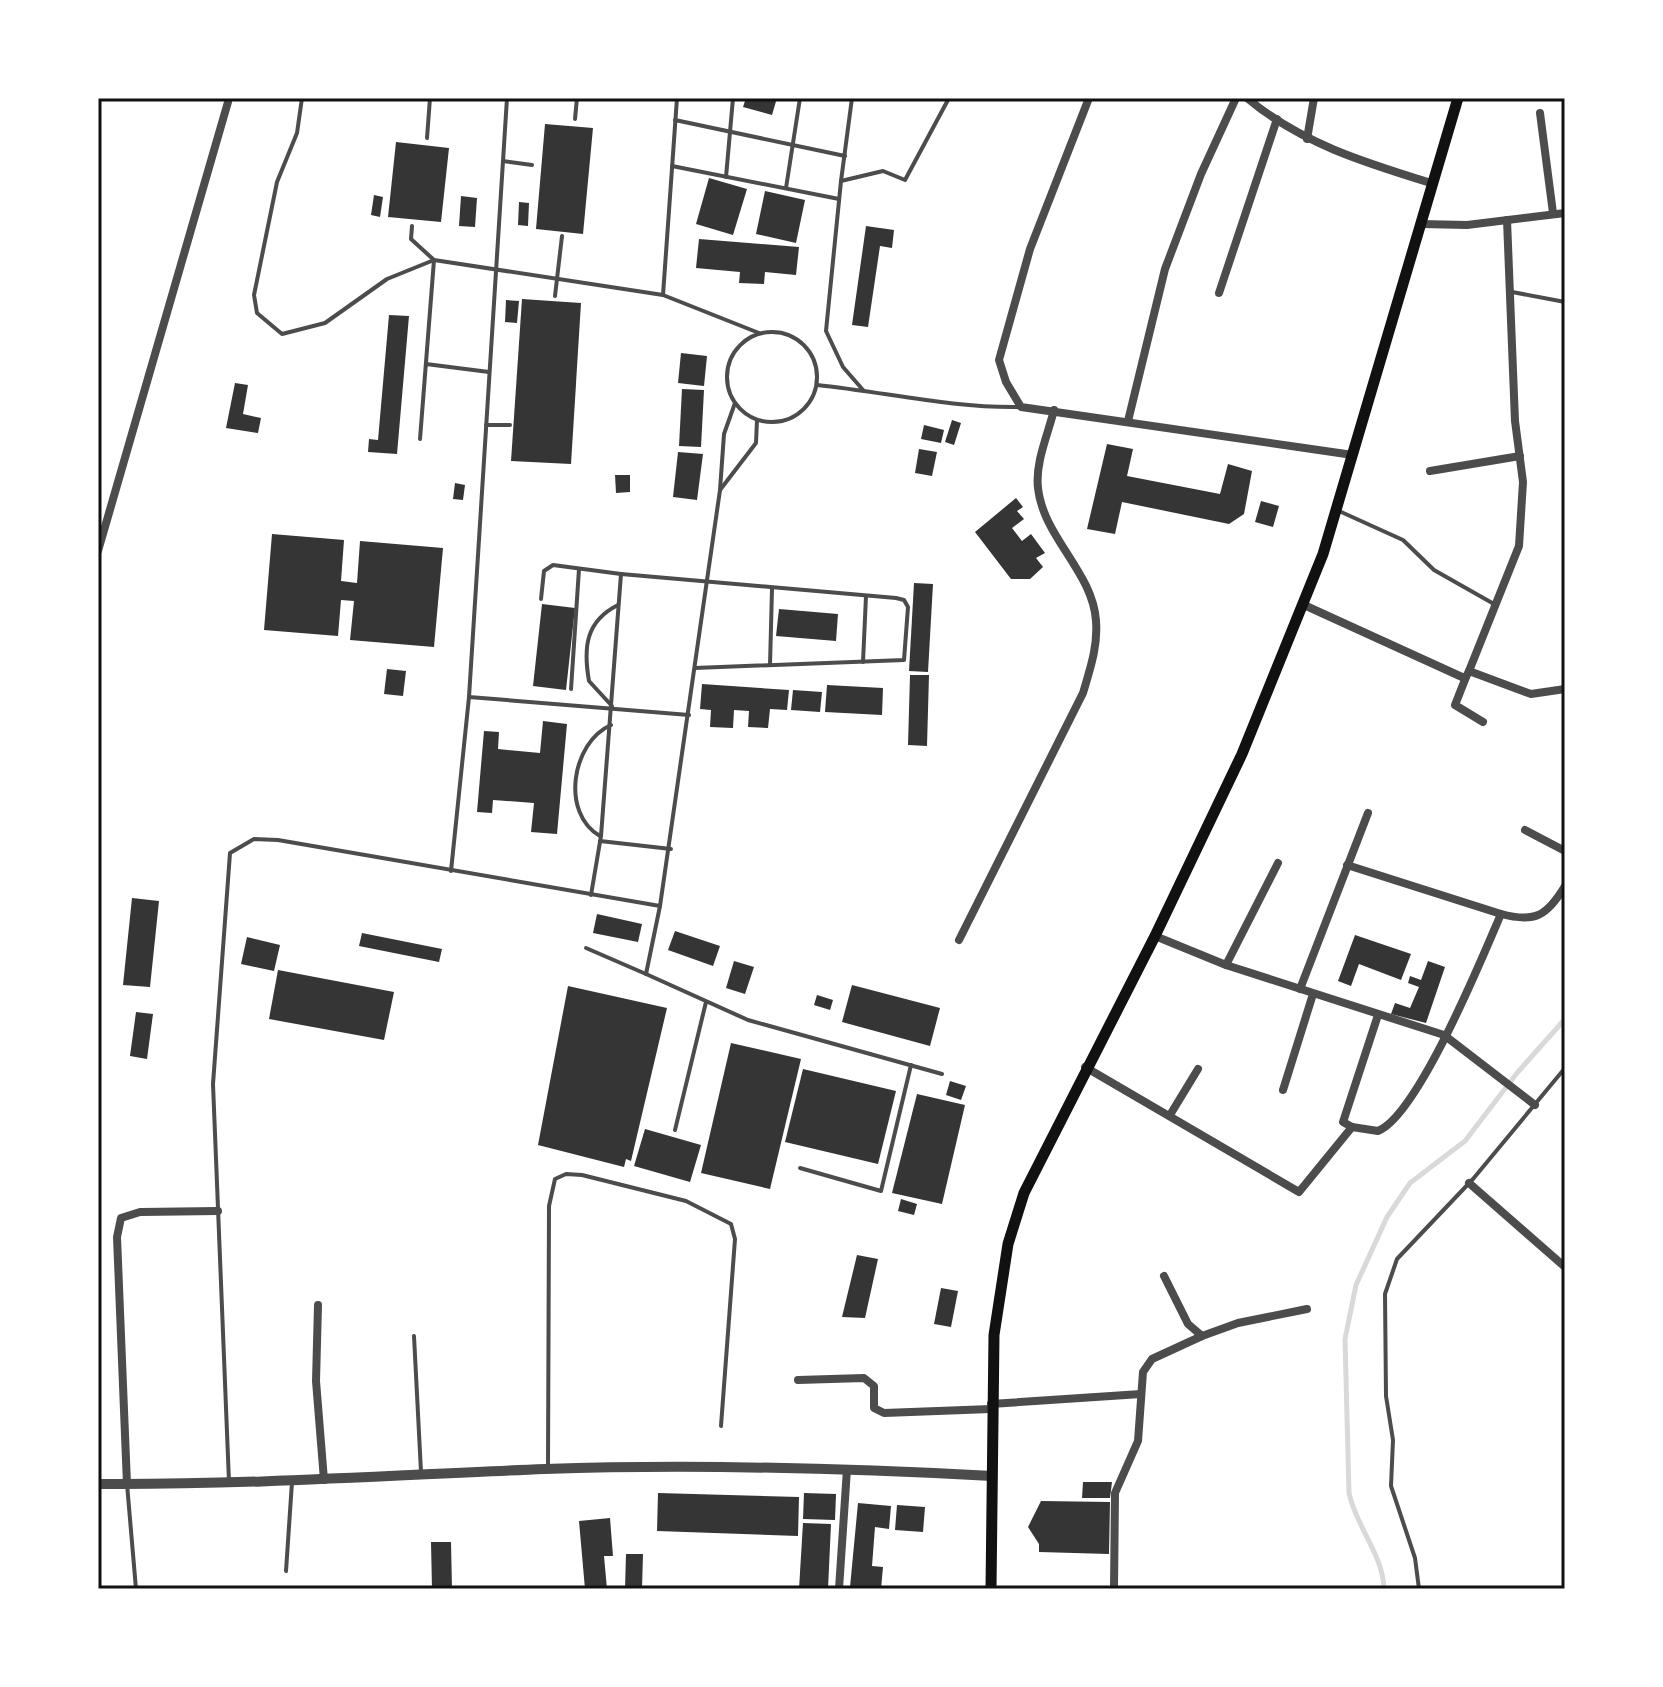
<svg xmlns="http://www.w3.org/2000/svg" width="1663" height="1687" font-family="Helvetica,sans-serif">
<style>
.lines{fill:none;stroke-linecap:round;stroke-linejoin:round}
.stream{stroke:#d9d9d9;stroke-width:5}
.building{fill:#353535}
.service{stroke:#4c4c4c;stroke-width:4}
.minor{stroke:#4c4c4c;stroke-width:8}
.tertiary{stroke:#4c4c4c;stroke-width:10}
.secondary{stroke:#111;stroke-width:11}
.neatline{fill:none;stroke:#111;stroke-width:3}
</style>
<rect width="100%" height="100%" fill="#fff"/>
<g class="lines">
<path class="stream" d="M1384 1589C1383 1554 1356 1527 1349 1493L1345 1339 1356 1285 1387 1217 1410 1183 1465 1141 1517 1073 1565 1019"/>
</g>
<g class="building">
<path d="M746 98H777L772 115 743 107Z"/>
<path d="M545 124 593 128 583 234 536 229Z"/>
<path d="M396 142 449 148 441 222 388 217Z"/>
<path d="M709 178 747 189 733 235 696 224Z"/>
<path d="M765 191 805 200 796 243 756 234Z"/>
<path d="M374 195 383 197 380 217 371 215Z"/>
<path d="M461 196 477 198 475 227 459 226Z"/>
<path d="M519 202 529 203 528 226 518 225Z"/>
<path d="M866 226 894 230 892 248 880 246 868 327 852 325Z"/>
<path d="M699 239 799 247 796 275 765 272 764 284 739 283 740 272 696 268Z"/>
<path d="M522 299 581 303 571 464 511 461Z"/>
<path d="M506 300 519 301 517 323 505 322Z"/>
<path d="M389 315 409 316 397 454 368 452 369 439 378 440Z"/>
<path d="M681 353 707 356 704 386 678 383Z"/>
<path d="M235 383 248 385 243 414 261 418 258 433 226 428Z"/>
<path d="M682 389 704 390 701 447 679 446Z"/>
<path d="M952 420 961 423 954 445 945 442Z"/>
<path d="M924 425 944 430 941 443 921 439Z"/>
<path d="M1107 444 1133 449 1127 476 1220 494 1228 464 1252 471 1244 514 1229 524 1122 502 1115 534 1087 529Z"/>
<path d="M919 449 937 452 932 476 915 473Z"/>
<path d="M678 452 703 454 697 500 673 497Z"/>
<path d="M615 475H630V492L616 493Z"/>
<path d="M455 483 465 485 463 500 453 499Z"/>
<path d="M1016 498 1023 507 1017 511 1024 519 1012 528 1022 541 1031 534 1045 553 1036 558 1043 567 1030 579H1011L975 532Z"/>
<path d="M1261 501 1279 506 1273 527 1255 522Z"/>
<path d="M272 534 344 540 341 581 357 583 360 541 443 548 434 647 350 640 354 601 341 600 338 636 264 630Z"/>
<path d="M914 583 933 584 928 672 909 671Z"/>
<path d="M542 604 575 608 566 690 533 686Z"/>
<path d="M779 609 838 614 836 641 776 636Z"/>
<path d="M387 669 406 671 403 696 384 694Z"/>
<path d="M910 675H929L927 746 908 745Z"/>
<path d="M702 684 789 690 787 710 770 709 768 728 748 727 749 711 734 710 733 728 710 727 711 710 700 709Z"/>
<path d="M827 685 883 688 882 715 825 712Z"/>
<path d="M793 690 822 692 820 712 791 710Z"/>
<path d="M543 721 567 724 557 834 531 832 534 803 493 800 492 813 477 812 484 731 499 732 498 749 540 753Z"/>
<path d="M132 898 159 901 150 987 123 985Z"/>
<path d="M597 914 642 924 638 942 593 933Z"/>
<path d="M675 931 720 946 713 966 668 950Z"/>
<path d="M362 933 442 949 439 962 359 946Z"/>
<path d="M1355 935 1411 954 1401 980 1359 964 1351 986 1338 981Z"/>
<path d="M247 937 280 945 274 971 241 964Z"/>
<path d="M734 961 754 967 745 994 726 988Z"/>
<path d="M1428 961 1445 967 1426 1023 1391 1014 1395 1003 1410 1008 1419 987 1408 983 1410 976 1421 980Z"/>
<path d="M278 970 394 992 384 1040 269 1019Z"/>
<path d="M852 985 940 1008 930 1046 842 1022Z"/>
<path d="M568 986 667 1008 631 1161 626 1159 624 1167 538 1145Z"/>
<path d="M817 995 833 1000 830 1010 814 1005Z"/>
<path d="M136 1012 153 1014 147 1059 130 1056Z"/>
<path d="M731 1043 801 1059 770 1189 701 1173Z"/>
<path d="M803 1069 896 1091 878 1164 785 1142Z"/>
<path d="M950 1081 966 1086 961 1100 946 1095Z"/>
<path d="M917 1094 965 1105 942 1204 892 1193Z"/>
<path d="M645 1129 701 1145 690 1182 634 1166Z"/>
<path d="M901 1199 917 1204 914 1215 898 1211Z"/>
<path d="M857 1255 878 1259 865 1318 842 1317Z"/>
<path d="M941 1288 958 1291 951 1327 934 1324Z"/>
<path d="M1083 1482H1112L1110 1498H1082Z"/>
<path d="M658 1493 799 1497 798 1536 657 1531Z"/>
<path d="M804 1493 836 1494 835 1520 803 1519Z"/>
<path d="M1041 1501 1110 1502 1109 1554 1039 1552V1544L1028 1527Z"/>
<path d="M858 1503 891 1506 889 1529 875 1527 872 1566 883 1567 881 1589 850 1587Z"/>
<path d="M897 1505 925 1507 923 1532 895 1530Z"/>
<path d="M610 1518 613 1556H604L607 1589H585L579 1521Z"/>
<path d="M803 1523 831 1524 828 1589H799Z"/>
<path d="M431 1542H451L452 1589H432Z"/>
<path d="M626 1554H643L642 1589H625Z"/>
</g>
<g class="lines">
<g class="service">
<path d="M302 98 297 133 277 182 254 295 257 313 282 334 325 323 387 279 434 260 663 295 759 333"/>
<path d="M575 119 577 98"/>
<path d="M675 120 845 156"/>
<path d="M427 138 430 98"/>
<path d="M503 161 532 165"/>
<path d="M672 166 839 199"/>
<path d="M726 177 733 98"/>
<path d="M841 181 852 98"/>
<path d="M786 188 800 98"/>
<path d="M412 226 411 239 434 260 420 439"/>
<path d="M1512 292 1565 302"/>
<path d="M663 295 677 98"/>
<path d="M555 296 562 236"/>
<circle cx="772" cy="377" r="45"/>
<path d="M426 364 489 372"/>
<path d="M817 385C885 392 951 408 1018 407"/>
<path d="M863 390 843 367 826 331 841 181 883 171 905 180 949 98"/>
<path d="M486 425H510"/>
<path d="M720 490 724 434 735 403"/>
<path d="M1339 511 1403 540 1434 570 1494 604"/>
<path d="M541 599 544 571 553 565 621 574"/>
<path d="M863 662 866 596"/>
<path d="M770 665 772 589"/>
<path d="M571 689 579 569"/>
<path d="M469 697 689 715"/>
<path d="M612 706 589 681C583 647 586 621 618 605"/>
<path d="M600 836C560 813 572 742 611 725"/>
<path d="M600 841 671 849"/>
<path d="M451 871 469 697 507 98"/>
<path d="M591 895 601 836 621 574 896 598 904 600 908 607 904 660 695 668"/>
<path d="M660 906 646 974 748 1020 942 1074"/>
<path d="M586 948 646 974"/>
<path d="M675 1130 706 1002"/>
<path d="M800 1168 881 1191 911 1065"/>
<path d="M414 1336 421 1472"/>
<path d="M548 1467 549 1206 555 1179 566 1174 582 1175 686 1201 731 1224 735 1239 721 1426"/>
<path d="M229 1482 213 1084 230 853 254 839 278 840 660 906 720 490 756 443 757 420"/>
<path d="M127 1484 136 1589"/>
<path d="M286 1571 292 1482"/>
<path d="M1419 1589 1415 1558 1391 1486 1393 1440 1386 1396 1385 1294 1397 1259 1473 1179 1565 1068"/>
</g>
<g class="minor">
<path d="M1089 98 1030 249 999 360 1006 382 1021 407 1353 455"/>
<path d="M1247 98C1300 143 1366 163 1431 183"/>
<path d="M1540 113 1553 213"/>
<path d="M1307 139 1314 98"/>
<path d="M1421 224 1467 225 1565 213"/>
<path d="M1219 293 1277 119"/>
<path d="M1128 421 1165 269 1201 174 1236 98"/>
<path d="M1430 471 1520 456"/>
<path d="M98 551 228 102"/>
<path d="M1304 605 1462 677H1466L1469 671 1519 546 1523 482 1515 421 1507 220"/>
<path d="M1469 671 1531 694 1565 689"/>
<path d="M1466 677 1455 705 1483 722"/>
<path d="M1525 830 1565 851"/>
<path d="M1347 865 1501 914C1482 958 1418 1115 1378 1131L1352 1127"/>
<path d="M1501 914C1535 923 1547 916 1565 886"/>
<path d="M1155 936 1226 965 1444 1035 1535 1105"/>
<path d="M959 940 1083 693C1090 669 1098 647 1096 621 1093 572 1043 537 1038 488 1035 463 1048 434 1054 410"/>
<path d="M1226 965 1278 863"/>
<path d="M1300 989 1368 813"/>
<path d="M1085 1067 1299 1192 1352 1127 1343 1122 1378 1015"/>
<path d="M1283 1090 1313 994"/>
<path d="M1170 1115 1198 1069"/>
<path d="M1469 1183 1565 1267"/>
<path d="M1164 1276 1188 1324 1202 1336"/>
<path d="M318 1305 316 1381 324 1480"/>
<path d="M798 1380 864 1378 874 1386V1408L884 1413 991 1409"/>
<path d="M991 1404 1141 1394"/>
<path d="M127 1484 117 1237 121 1218 140 1212 218 1211"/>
<path d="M839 1589 847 1469"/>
<path d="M1114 1589 1115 1493 1138 1441 1143 1372 1152 1359 1202 1336 1238 1323 1307 1309"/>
</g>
<path class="tertiary" d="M98 1484C247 1485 396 1475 545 1469 694 1464 843 1468 992 1476"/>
<path class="secondary" d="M991 1589 994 1335 1008 1244 1024 1193 1155 936 1242 754 1323 554 1458 98"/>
</g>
<rect width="1663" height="1687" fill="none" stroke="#ffffff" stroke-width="200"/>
<rect x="100" y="100" width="1463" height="1487" class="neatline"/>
</svg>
